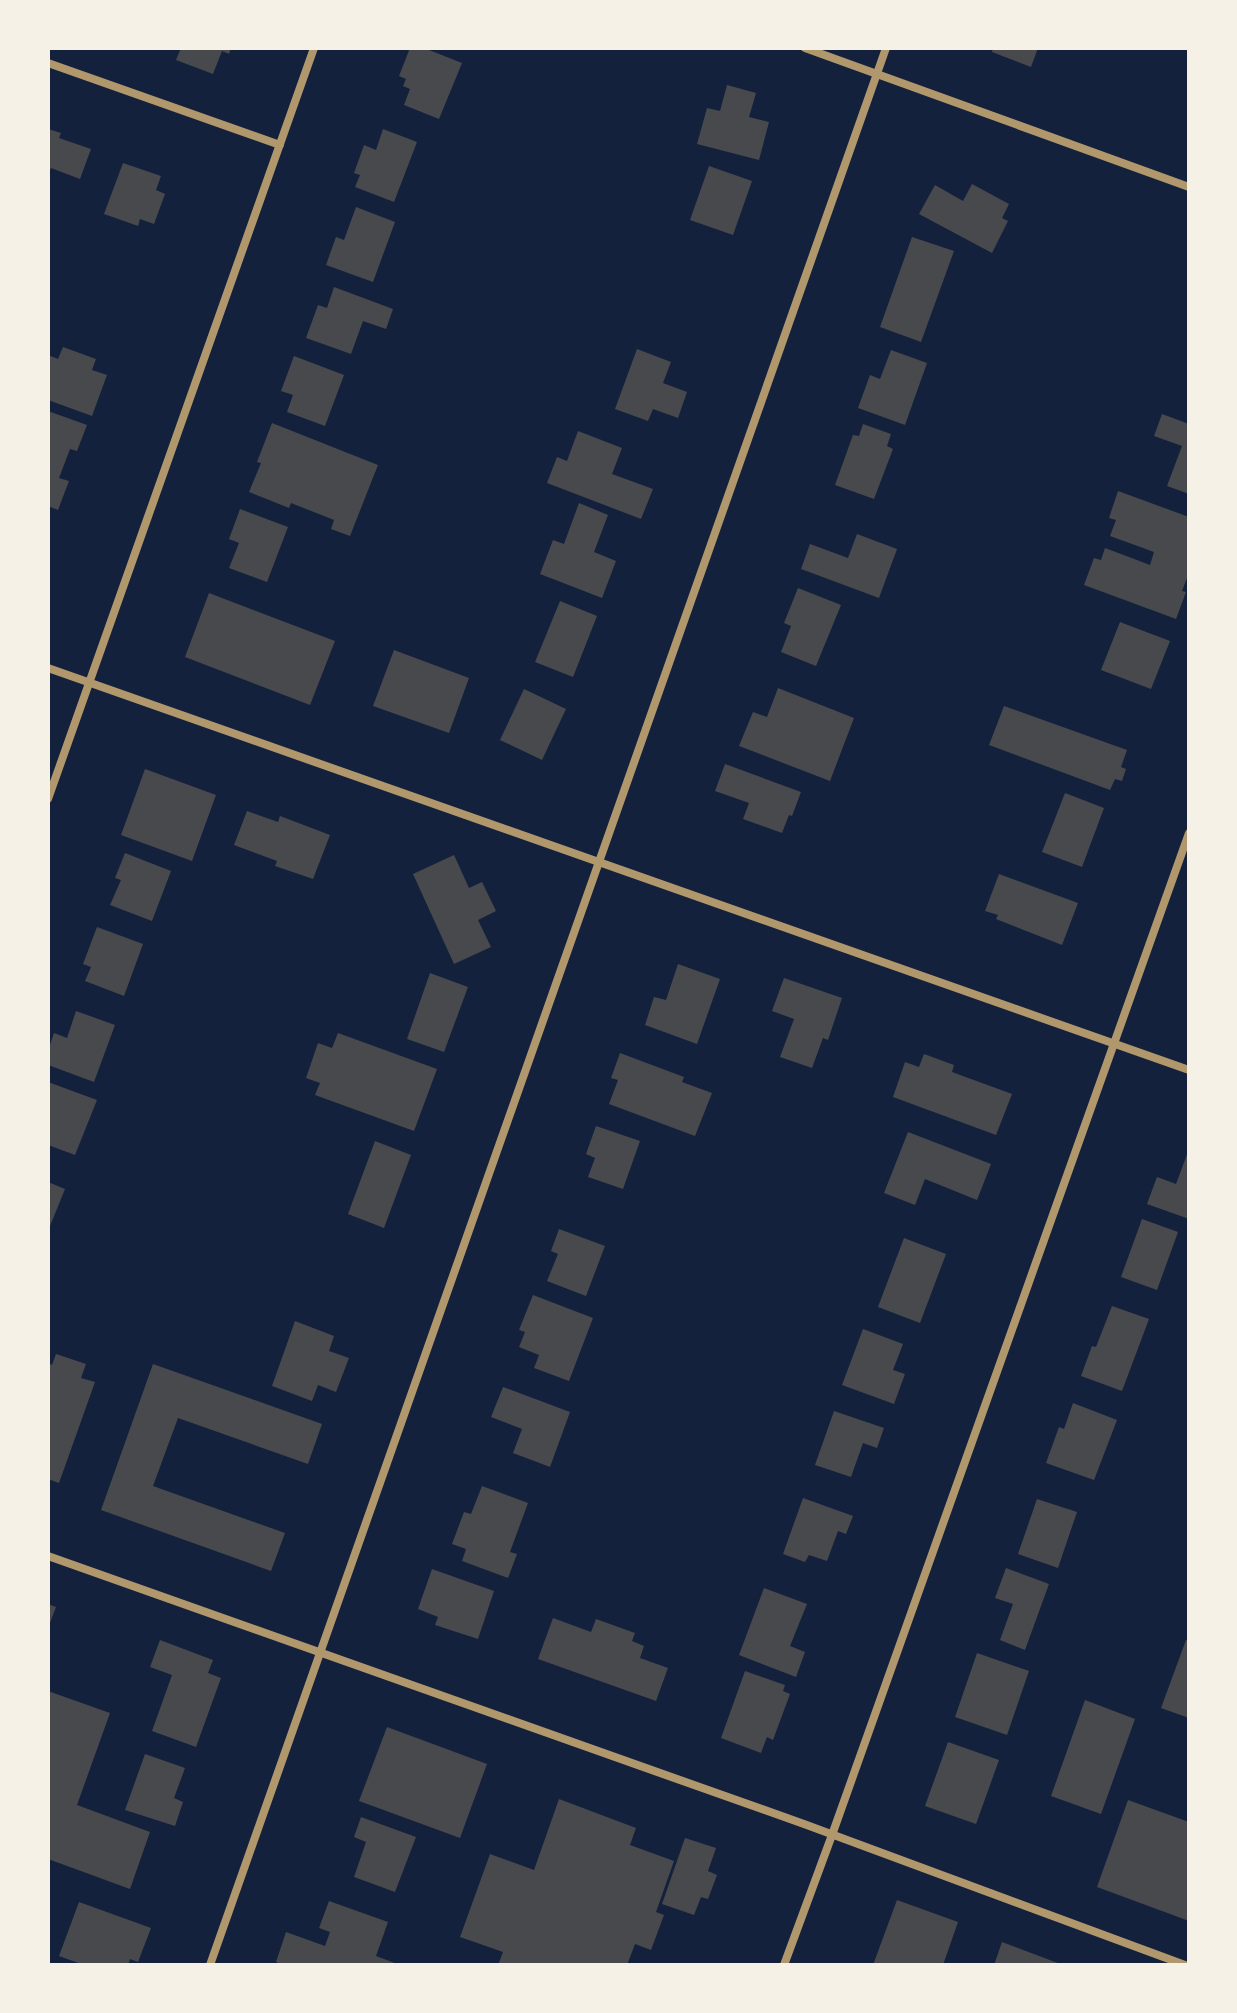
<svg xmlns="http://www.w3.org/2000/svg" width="1237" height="2013" font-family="Arial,sans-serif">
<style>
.building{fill:#48494c}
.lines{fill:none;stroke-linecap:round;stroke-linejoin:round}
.minor{stroke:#b1986c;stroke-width:8}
</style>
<rect width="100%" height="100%" fill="#14213d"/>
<g class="building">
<path d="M181 48H231L229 54 222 51 213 74 176 60Z"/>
<path d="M410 48H424L462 63 439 119 404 105 410 89 403 86 406 79 399 76Z"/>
<path d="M993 48H1038L1031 67 992 52Z"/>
<path d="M727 85 756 93 749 117 769 122 759 160 697 144 707 108 720 111Z"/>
<path d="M48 129 61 133 59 138 91 149 80 179 51 168 48 174Z"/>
<path d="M383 129 417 142 394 202 355 187 360 175 354 173 364 145 376 150Z"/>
<path d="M123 163 161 176 156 190 165 194 154 224 140 219 138 226 104 214Z"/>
<path d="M709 166 752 181 733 235 690 220Z"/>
<path d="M972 184 1009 204 1002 218 1008 221 992 253 919 214 935 185 963 201Z"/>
<path d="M356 207 395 222 373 282 326 265 336 237 344 240Z"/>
<path d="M912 237 954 251 921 342 880 327Z"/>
<path d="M334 287 393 309 386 329 363 321 351 354 306 338 318 305 327 308Z"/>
<path d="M63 347 96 359 92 370 107 375 92 416 48 400V355L58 359Z"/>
<path d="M637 349 671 362 663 383 687 392 678 418 653 409 648 421 615 409Z"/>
<path d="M891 350 927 363 905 425 858 408 870 375 880 379Z"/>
<path d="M294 356 344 375 325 426 287 412 293 395 281 391Z"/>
<path d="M48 411 87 425 77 451 70 449 59 478 69 481 58 510 48 506Z"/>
<path d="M1162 414 1189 424V494L1167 486 1182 446 1154 436Z"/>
<path d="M272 423 378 465 350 536 331 529 334 520 291 503 289 508 249 492 261 463 257 462Z"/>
<path d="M863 424 891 434 887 446 893 449 874 499 835 485 853 435 859 436Z"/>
<path d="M578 431 622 448 612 474 653 489 641 519 547 483 557 457 567 461Z"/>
<path d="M1118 491 1189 517V573L1182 591 1186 592 1176 619 1084 585 1094 558 1101 560 1105 548 1150 565 1154 552 1110 536 1116 520 1109 518Z"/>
<path d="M579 503 608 515 594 552 616 561 602 598 540 574 553 540 564 544Z"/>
<path d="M240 509 288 527 267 582 229 568 239 543 229 539Z"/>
<path d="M857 534 897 549 879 598 801 569 810 544 848 558Z"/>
<path d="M798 588 841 605 816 666 781 652 791 626 784 623Z"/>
<path d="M209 593 335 641 310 705 185 657Z"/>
<path d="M560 601 597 616 573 677 535 662Z"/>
<path d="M1120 622 1170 641 1151 689 1101 670Z"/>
<path d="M394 650 469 678 449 733 373 706Z"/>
<path d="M778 688 854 718 830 781 739 746 753 712 767 717Z"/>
<path d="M524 689 566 709 542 760 500 740Z"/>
<path d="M1004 706 1127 750 1121 767 1126 769 1122 781 1115 779 1110 790 989 745Z"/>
<path d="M725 764 801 792 792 816 789 815 782 833 743 819 749 803 715 791Z"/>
<path d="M145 769 216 795 192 861 121 835Z"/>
<path d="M1065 793 1104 808 1082 867 1042 852Z"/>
<path d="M247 811 278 822 280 816 330 835 313 879 275 866 277 861 234 845Z"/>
<path d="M125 853 171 871 152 921 110 905 121 880 115 878Z"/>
<path d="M454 855 469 888 482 882 496 911 478 920 491 947 454 964 413 874Z"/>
<path d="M999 874 1078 903 1062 945 996 919 998 915 985 911Z"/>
<path d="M97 927 143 944 124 996 85 981 91 967 83 964Z"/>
<path d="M678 964 720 979 697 1044 645 1025 654 997 666 1000Z"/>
<path d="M430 973 468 987 444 1052 407 1039Z"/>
<path d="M784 978 842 998 828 1040 823 1038 812 1068 780 1057 794 1019 772 1011Z"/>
<path d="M76 1011 115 1025 94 1082 48 1065V1051L54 1033 67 1038Z"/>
<path d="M338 1033 437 1069 414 1131 315 1095 320 1083 306 1078 318 1043 332 1048Z"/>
<path d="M620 1053 684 1077 682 1082 712 1093 695 1136 609 1104 618 1080 611 1078Z"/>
<path d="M924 1054 954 1065 952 1072 1012 1094 996 1135 893 1097 905 1062 919 1067Z"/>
<path d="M48 1082 97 1100 75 1155 48 1145Z"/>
<path d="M596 1126 640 1141 623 1189 588 1177 595 1158 586 1154Z"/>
<path d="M908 1132 991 1164 977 1200 925 1179 915 1205 884 1193Z"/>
<path d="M375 1141 411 1155 384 1228 348 1214Z"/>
<path d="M1189 1149V1219L1147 1204 1157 1177 1176 1184Z"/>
<path d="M48 1182 65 1189 48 1231Z"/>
<path d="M1142 1219 1178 1232 1157 1290 1121 1277Z"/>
<path d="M559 1229 605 1246 586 1296 547 1281 558 1254 551 1251Z"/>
<path d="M904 1238 946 1254 920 1323 878 1307Z"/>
<path d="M533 1295 593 1318 569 1381 534 1368 539 1355 519 1347 525 1332 519 1330Z"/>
<path d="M1112 1306 1149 1319 1122 1391 1081 1376 1092 1346 1096 1347Z"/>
<path d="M295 1321 334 1336 329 1351 349 1358 336 1392 318 1385 312 1401 272 1386Z"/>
<path d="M863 1329 903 1344 893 1370 905 1374 894 1404 842 1385Z"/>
<path d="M56 1354 86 1364 81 1378 95 1382 59 1483 48 1479V1363L52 1365Z"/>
<path d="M153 1364 322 1424 308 1464 178 1418 153 1486 285 1533 271 1571 101 1510Z"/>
<path d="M503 1387 570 1412 550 1467 513 1453 522 1429 491 1417Z"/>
<path d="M1073 1403 1117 1420 1094 1480 1046 1463 1059 1427 1064 1429Z"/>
<path d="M834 1411 884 1428 877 1448 863 1443 851 1477 815 1465Z"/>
<path d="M482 1486 528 1503 510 1552 517 1554 508 1578 462 1561 466 1549 452 1544 464 1512 471 1514Z"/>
<path d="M803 1498 853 1516 846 1534 838 1531 827 1561 809 1555 805 1562 783 1554Z"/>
<path d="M1037 1499 1077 1512 1058 1568 1018 1554Z"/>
<path d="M1006 1568 1049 1584 1025 1650 1000 1640 1013 1604 995 1598Z"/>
<path d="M432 1569 494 1591 478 1639 435 1625 438 1617 418 1609Z"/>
<path d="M764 1588 807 1604 790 1646 805 1652 796 1677 739 1655Z"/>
<path d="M48 1604 56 1607 48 1628Z"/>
<path d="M553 1618 591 1632 596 1619 635 1633 632 1641 644 1646 640 1658 668 1668 656 1701 538 1659Z"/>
<path d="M160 1640 213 1660 208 1673 221 1678 196 1747 152 1731 172 1675 150 1667Z"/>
<path d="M1186 1640 1189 1641V1718L1161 1708Z"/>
<path d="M977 1653 1029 1671 1007 1735 955 1717Z"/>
<path d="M745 1671 785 1685 783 1691 790 1694 773 1740 767 1737 761 1753 721 1738Z"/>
<path d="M48 1691 110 1713 77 1805 150 1832 130 1889 48 1859Z"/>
<path d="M1085 1700 1135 1719 1101 1814 1051 1796Z"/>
<path d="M387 1727 487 1764 460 1838 359 1801Z"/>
<path d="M948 1742 999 1760 976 1824 925 1806Z"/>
<path d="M145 1754 185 1768 174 1798 183 1802 175 1826 125 1810Z"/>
<path d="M559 1799 636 1828 630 1845 674 1861 656 1912 664 1915 651 1950 635 1944 627 1965H498L503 1952 460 1937 490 1854 534 1870Z"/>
<path d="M1128 1800 1189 1822V1921L1097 1887Z"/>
<path d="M361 1817 416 1837 395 1892 354 1877 366 1842 354 1837Z"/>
<path d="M685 1838 716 1848 708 1871 717 1875 708 1899 701 1897 694 1915 662 1904Z"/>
<path d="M897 1900 958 1922 943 1965H873Z"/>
<path d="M329 1901 388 1922 376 1956 400 1965H283L276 1962 286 1932 325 1946 330 1932 319 1928Z"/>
<path d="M79 1902 151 1928 138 1962 130 1959 128 1965H84L59 1956Z"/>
<path d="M1002 1942 1063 1965H994Z"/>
</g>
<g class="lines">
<g class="minor">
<path d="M805 48 1189 187"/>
<path d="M48 63 280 145"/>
<path d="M48 668 1189 1070"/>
<path d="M48 799 314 48"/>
<path d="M48 1556 804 1824 1185 1965"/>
<path d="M210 1965C430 1324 658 686 886 48"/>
<path d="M784 1965 832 1835 1189 833"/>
</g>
</g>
<rect width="1237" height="2013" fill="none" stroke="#f6f1e7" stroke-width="100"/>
</svg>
